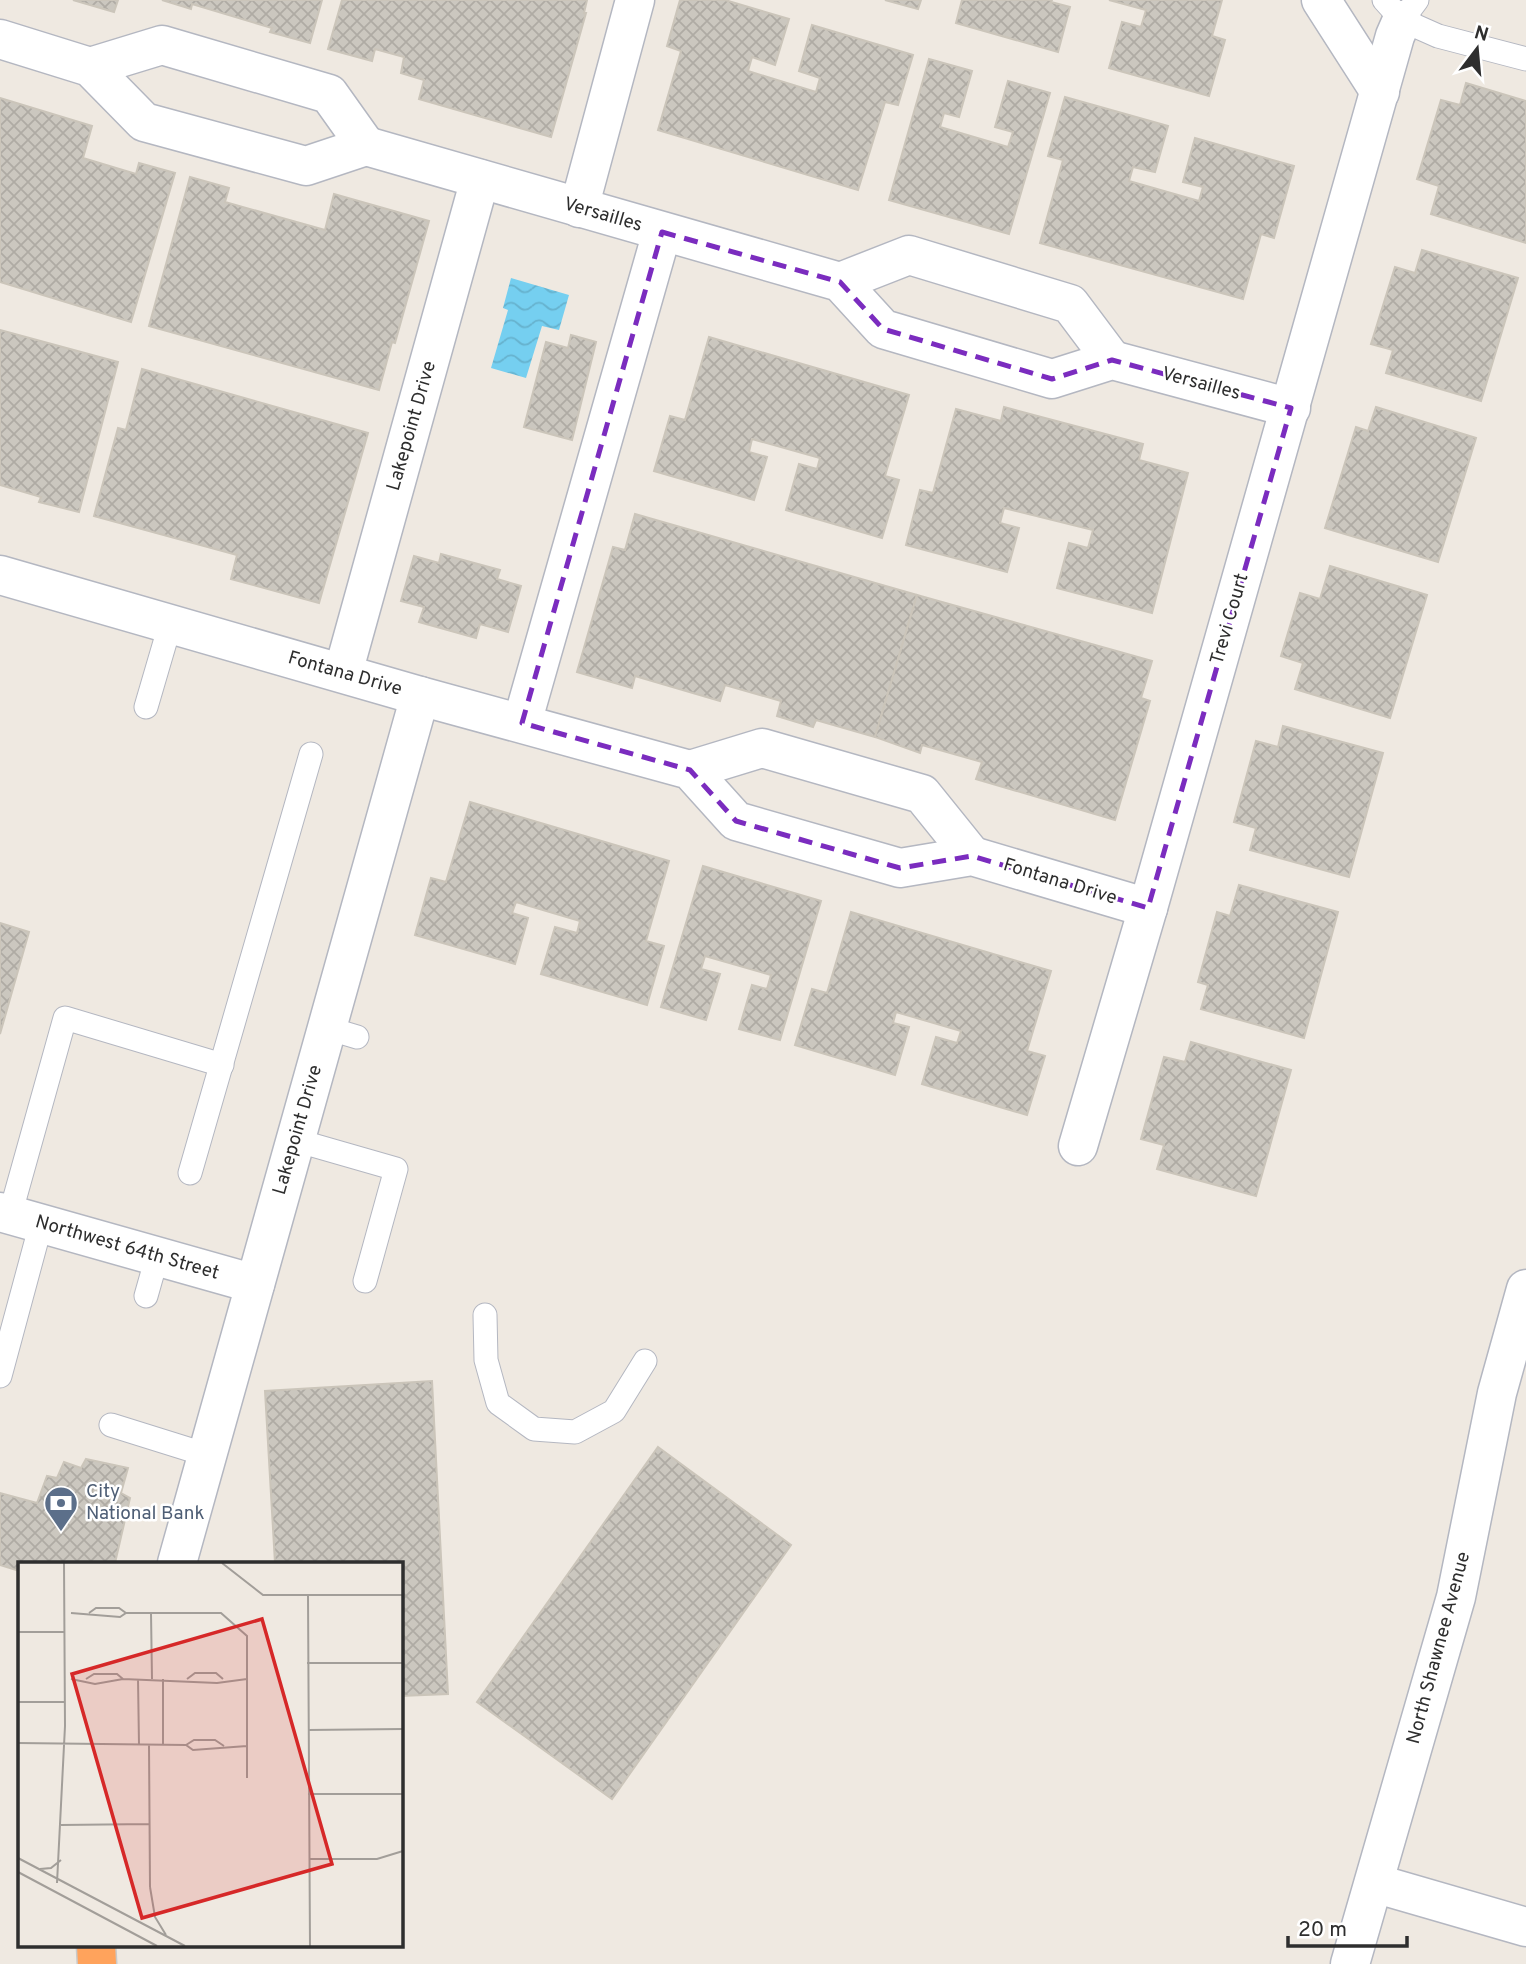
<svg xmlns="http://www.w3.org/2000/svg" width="1526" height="1964" font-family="Overpass,sans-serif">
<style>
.water{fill:url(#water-waves)}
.building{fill:url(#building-cross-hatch);stroke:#cbc5ba;stroke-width:2}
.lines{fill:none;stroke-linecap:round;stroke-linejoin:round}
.lane-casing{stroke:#b4b7c1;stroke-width:25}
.street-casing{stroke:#b4b7c1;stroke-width:41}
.highway-casing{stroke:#c9c9c9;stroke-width:41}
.lane{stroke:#fff;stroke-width:23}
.street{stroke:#fff;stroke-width:38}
.highway{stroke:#ffa35c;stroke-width:38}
.marked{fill:none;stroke:#7b2cbf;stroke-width:5;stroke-dasharray:14 9;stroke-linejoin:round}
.labels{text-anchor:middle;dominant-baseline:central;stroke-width:5;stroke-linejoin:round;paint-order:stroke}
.street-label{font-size:19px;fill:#2e2e2e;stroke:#fff}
.service-label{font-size:19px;fill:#4e5e75;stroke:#fff;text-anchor:start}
.inset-road{fill:none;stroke:#a29e99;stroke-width:2}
.view{fill:#d62828;fill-opacity:0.15;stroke:#d62828;stroke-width:3.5}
.inset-edge{fill:none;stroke:#2e2e2e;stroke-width:3.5}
</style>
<defs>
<pattern id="water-waves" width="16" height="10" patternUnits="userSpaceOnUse" patternTransform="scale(1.75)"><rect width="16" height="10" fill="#75cff0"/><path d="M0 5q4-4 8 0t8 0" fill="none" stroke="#66b2ce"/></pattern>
<pattern id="building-cross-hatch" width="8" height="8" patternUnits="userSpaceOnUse" patternTransform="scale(1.75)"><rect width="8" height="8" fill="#cbc7bf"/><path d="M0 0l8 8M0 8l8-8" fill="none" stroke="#afaba4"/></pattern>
</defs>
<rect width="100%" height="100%" fill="#efe9e1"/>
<path class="water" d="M511 278 569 295 559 330 542 326 526 378 491 368 508 310 503 308Z"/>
<g class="building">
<path d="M73 0H118L114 12Z"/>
<path d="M162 0H322L310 43 270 32 272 28 192 4 191 9Z"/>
<path d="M342 0H587L584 13H586L551 137 419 99 424 80 401 73 404 57 375 49 372 61 328 49Z"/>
<path d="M680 0H725L789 19 775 65 752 57 748 71 816 92 820 78 799 71 812 25 913 55 898 105 885 102 858 190 658 130 681 51 667 46Z"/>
<path d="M885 0H921L918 9Z"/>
<path d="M962 0H1052L1051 2 1070 7 1058 52 956 23Z"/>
<path d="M1109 0H1222L1212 36 1225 40 1209 96 1109 68 1122 22 1141 27 1146 10Z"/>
<path d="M929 59 972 71 959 117 944 113 940 127 1008 147 1013 132 995 127 1008 81 1050 93 1009 234 889 200Z"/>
<path d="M1466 83 1526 101V243L1431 214 1439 186 1417 179 1441 100 1460 105Z"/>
<path d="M1065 97 1168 126 1155 172 1133 167 1129 181 1199 201 1203 187 1183 182 1195 138 1294 166 1274 238 1261 234 1243 299 1040 243 1063 160 1048 156Z"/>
<path d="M0 98 92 126 83 158 136 174 139 163 175 173 131 322 0 282Z"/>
<path d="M190 177 229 188 225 202 325 230 334 194 429 221 395 343 392 342 379 390 149 326Z"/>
<path d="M1422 250 1518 278 1481 401 1386 373 1393 350 1371 344 1395 267 1415 273Z"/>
<path d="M0 330 118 362 79 512 39 502 41 497 0 485Z"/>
<path d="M571 335 596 342 572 440 524 427 546 342 568 348Z"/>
<path d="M709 337 909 395 885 476 899 480 882 538 786 510 799 464 817 469 820 458 752 439 749 452 767 457 754 500 654 471 670 416 685 420Z"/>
<path d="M142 369 368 433 319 603 231 579 237 555 94 516 118 428 126 430Z"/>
<path d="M1004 407 1143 444 1139 460 1188 473 1152 613 1057 588 1069 543 1088 548 1093 530 1004 508 1000 523 1019 528 1007 572 906 545 920 490 933 493 956 409 1001 421Z"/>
<path d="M1376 407 1476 438 1438 562 1325 528 1356 427 1368 431Z"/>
<path d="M635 514 917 595 875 737 816 720 813 727 777 716 781 701 725 685 720 701 635 676 632 688 577 672 613 547 625 550Z"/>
<path d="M441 554 500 570 497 579 521 586 508 632 480 624 476 638 419 622 424 607 401 601 414 556 439 563Z"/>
<path d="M1330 566 1427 595 1390 718 1295 689 1303 663 1281 656 1300 593 1320 599Z"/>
<path d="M917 595 1152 661 1141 698 1150 701 1115 820 976 779 982 762 922 745 920 753 875 737Z"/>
<path d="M1283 726 1383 753 1349 877 1250 850 1256 828 1234 822 1256 741 1278 747Z"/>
<path d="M470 802 669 861 646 941 664 946 647 1005 541 974 555 927 577 933 580 921 516 902 512 913 528 918 515 964 415 935 431 878 446 882Z"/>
<path d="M703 866 821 901 780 1040 739 1029 752 985 767 989 771 975 705 956 701 969 720 974 706 1020 661 1007Z"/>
<path d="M1239 885 1338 912 1304 1038 1201 1009 1208 985 1198 982 1217 912 1230 916Z"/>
<path d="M851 912 1051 971 1027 1051 1045 1056 1027 1115 922 1084 936 1037 957 1043 961 1031 896 1012 893 1023 909 1027 895 1075 795 1045 812 989 827 993Z"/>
<path d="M0 923 29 932 0 1034Z"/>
<path d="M1191 1042 1291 1070 1256 1196 1157 1169 1164 1145 1141 1139 1164 1057 1185 1062Z"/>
<path d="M432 1381 448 1694 401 1696V1563H275L265 1391Z"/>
<path d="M658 1447 791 1545 612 1799 477 1702Z"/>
<path d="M86 1459 128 1468 121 1493 130 1498 115 1563H19V1571L0 1565V1493L37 1503 47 1476 57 1478 64 1462 81 1468Z"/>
</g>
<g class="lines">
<g class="lane-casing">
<g id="lane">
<path d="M1384 0 1402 20 1438 36 1526 59"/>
<path d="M1402 20 1417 0"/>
<path d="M146 707 170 625"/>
<path d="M327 1028 357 1037"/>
<path d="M295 1140 396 1169 365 1281"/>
<path d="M190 1173 311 754"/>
<path d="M10 1215 65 1018 222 1065"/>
<path d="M146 1296 157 1257"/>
<path d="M485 1315 486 1360 498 1403 534 1429 575 1432 614 1411 645 1361"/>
<path d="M0 1376 41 1224"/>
<path d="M111 1425 207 1455"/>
</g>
</g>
<g class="street-casing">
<g id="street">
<path d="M1321 0 1380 92"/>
<path d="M0 39 90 67 144 122 306 166 366 146 840 282 883 329 1052 379 1112 360 1291 408"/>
<path d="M90 67 162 45 329 94 366 146"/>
<path d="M579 208 635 0"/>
<path d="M840 282 909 255 1070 304 1112 360"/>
<path d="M0 575 420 696 690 770 736 821 900 868 972 856 1148 908"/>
<path d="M343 673 480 179"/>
<path d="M522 723 662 232"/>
<path d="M690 770 762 748 922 794 972 856"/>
<path d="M1078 1146 1148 908 1395 36 1402 20"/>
<path d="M0 1212 255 1284"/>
<path d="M177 1563 420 696"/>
<path d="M1374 1883 1526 1927"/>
<path d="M1350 1964 1456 1597 1497 1393 1526 1289"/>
</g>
</g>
<g class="highway-casing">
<path id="highway" d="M96 1945 97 1964"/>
</g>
<use href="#lane" class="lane"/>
<use href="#street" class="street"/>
<use href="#highway" class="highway"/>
</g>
<path class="marked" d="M662 232 840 282 883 329 1052 379 1112 360 1291 408 1148 908 972 856 900 868 736 821 690 770 522 723Z"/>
<defs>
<g id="bank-pin" transform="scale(1.75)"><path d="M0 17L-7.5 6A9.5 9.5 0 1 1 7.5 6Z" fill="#5c6f8a" stroke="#fff"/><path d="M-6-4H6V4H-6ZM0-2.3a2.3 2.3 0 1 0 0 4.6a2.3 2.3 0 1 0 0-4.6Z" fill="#fff"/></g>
</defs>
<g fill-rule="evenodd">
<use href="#bank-pin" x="61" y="1503"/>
</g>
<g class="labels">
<g class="street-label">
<text transform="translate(603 215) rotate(16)">Versailles</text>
<text transform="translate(1201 384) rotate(15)">Versailles</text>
<text transform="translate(412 426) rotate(-74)">Lakepoint Drive</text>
<text transform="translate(1230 619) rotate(-74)">Trevi Court</text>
<text transform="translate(345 674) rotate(16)">Fontana Drive</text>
<text transform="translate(1060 882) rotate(17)">Fontana Drive</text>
<text transform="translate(298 1130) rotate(-74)">Lakepoint Drive</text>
<text transform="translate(127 1248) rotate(16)">Northwest 64th Street</text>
<text transform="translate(1439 1648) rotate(-75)">North Shawnee Avenue</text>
</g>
<g class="service-label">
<text x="86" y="1492">City<tspan x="86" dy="22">National Bank</tspan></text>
</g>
</g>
<g transform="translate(18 1562)">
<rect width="385" height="385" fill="#efe9e1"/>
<path class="inset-road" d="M204 1 245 33H385M290 33 292 384M53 51 102 55 108 51H203L229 74V216M71 51 78 46H101L108 51M133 51 134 117M0 70H47M289 101H385M53 117 77 122 105 117 199 121 229 117M68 117 76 112H99L105 117M120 117 121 183M145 117V183M169 117 177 111H198L205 117M0 140H47M290 168 385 167M0 181 168 183 175 188 229 184M131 183 132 325M168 183 176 178H197L206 184M290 232H385M43 263 132 262M0 296 167 384M292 297H359L385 289M22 307 33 306 43 298M0 310 139 384M39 321 47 164 46 1M132 325 137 355 148 373"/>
<path class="view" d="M244 57 314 302 124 356 54 112Z"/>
<rect width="385" height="385" class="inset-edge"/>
</g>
<g transform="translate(1477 49) rotate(16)" stroke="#ffffff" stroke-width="5" paint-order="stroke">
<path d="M0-5L12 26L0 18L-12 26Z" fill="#2e2e2e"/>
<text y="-10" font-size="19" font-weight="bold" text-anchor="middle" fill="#2e2e2e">N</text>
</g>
<path d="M1288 1936v10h119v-10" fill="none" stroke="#2e2e2e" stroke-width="3.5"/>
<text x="1298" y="1936" font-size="21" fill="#2e2e2e" stroke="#ffffff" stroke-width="5" paint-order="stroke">20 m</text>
</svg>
